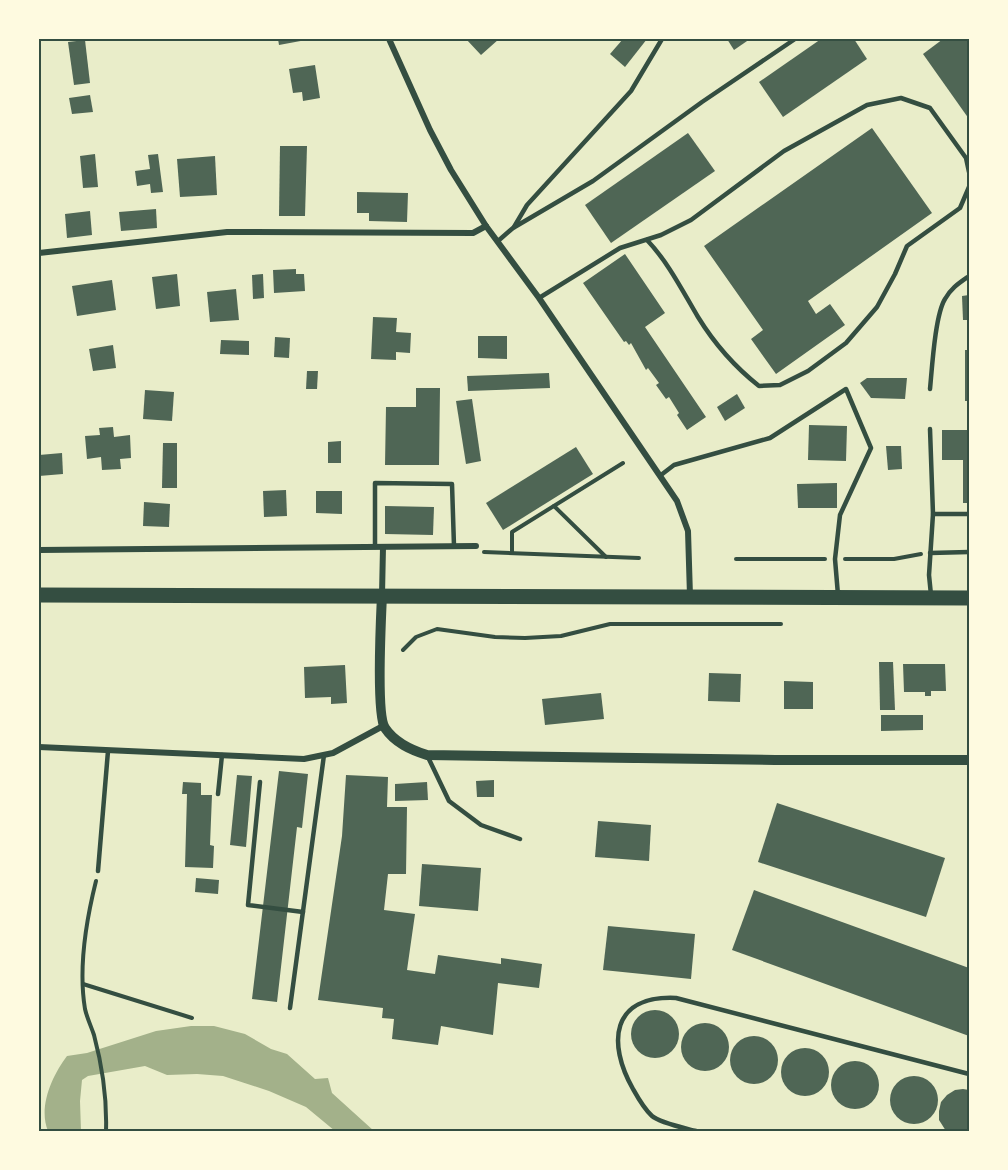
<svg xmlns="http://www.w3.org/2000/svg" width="1008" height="1170" font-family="'Sofia Sans Condensed',sans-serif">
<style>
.water{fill:#a3b18a}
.building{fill:#4f6655}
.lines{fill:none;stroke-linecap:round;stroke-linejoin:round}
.path{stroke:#344e41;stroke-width:4}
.service{stroke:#344e41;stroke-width:4.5}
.minor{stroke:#344e41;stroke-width:6}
.tertiary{stroke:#344e41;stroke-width:10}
.primary{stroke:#344e41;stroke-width:15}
.neatline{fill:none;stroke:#344e41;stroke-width:2}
</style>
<rect width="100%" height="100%" fill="#e9edc9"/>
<path class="water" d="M191 1026H214L245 1034 271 1049 287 1054 315 1079 328 1078 332 1093 374 1131H335L306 1107 269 1091 223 1076 197 1074 167 1075 145 1066 88 1076 82 1080 80 1101 81 1131H48C38 1107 52 1076 67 1056L87 1053 156 1031Z"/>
<g class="building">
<path d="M278 39H305L306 40 279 45Z"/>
<path d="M466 39H499L481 55Z"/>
<path d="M623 39H647L625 67 610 54Z"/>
<path d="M727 39H750L734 50Z"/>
<path d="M821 39H854L867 59 783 117 759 82Z"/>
<path d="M943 39H969V119L923 54Z"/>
<path d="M85 40 90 83 74 85 68 42Z"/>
<path d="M315 65 320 98 303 101 302 92 293 93 289 69Z"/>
<path d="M90 95 93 112 72 114 69 98Z"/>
<path d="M872 128 932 213 808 301 816 314 830 304 845 325 776 374 751 339 763 330 704 246Z"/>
<path d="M688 133 715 171 611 243 585 205Z"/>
<path d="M280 146H307L305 216H279Z"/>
<path d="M95 154 98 187 83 188 80 156Z"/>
<path d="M158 154 163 192 151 193 150 184 137 186 135 171 150 169 148 155Z"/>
<path d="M215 156 217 195 180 197 177 159Z"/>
<path d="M357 192 408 193 407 222 369 221V213H357Z"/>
<path d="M156 209 157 228 121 231 119 212Z"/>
<path d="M90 211 92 235 67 238 65 214Z"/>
<path d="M625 254 665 313 645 327 706 417 687 430 677 415 679 413 669 397 666 399 656 385 659 383 648 368 646 370 631 343 629 345 626 341 624 342 583 283Z"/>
<path d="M296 269V274H304L305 291 274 293 273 270Z"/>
<path d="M177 274 180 306 156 309 152 277Z"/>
<path d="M263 274 264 298 253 299 252 275Z"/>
<path d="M112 280 116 310 77 316 72 286Z"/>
<path d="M236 289 239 320 210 322 207 292Z"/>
<path d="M969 295V320H963L962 296Z"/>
<path d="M373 317 397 318 396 332 411 333 410 353 396 352V360L371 359Z"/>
<path d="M478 336H507V359L478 358Z"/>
<path d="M275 337 290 338 289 358 274 357Z"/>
<path d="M221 340 249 341V355L220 354Z"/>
<path d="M113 345 116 368 93 371 89 349Z"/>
<rect x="965" y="350" width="4" height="51"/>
<path d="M307 371H318L317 389H306Z"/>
<path d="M549 373 550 388 468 391 467 376Z"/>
<path d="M867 378H907L905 399 871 398 860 383Z"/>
<path d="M416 388H440L439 465H385L386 407H416Z"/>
<path d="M145 390 174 392 172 421 143 419Z"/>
<path d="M737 394 745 408 725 421 717 407Z"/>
<path d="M472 399 481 461 466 464 456 401Z"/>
<path d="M809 425 847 426 846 461 808 460Z"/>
<path d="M113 427 114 437 130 435 131 458 120 459 121 469 102 470 101 457 87 459 85 436 100 435 99 428Z"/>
<path d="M942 430H969V503H963V460H942Z"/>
<path d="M341 441V463H328V442Z"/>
<path d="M163 443H177V488H162Z"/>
<path d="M886 446H901L902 469 888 470Z"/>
<path d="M576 447 593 474 503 530 486 503Z"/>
<path d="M62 453 63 474 39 476V455Z"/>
<path d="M837 483V508H798L797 484Z"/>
<path d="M286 490 287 516 264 517 263 491Z"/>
<path d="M316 491H342V514L316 513Z"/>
<path d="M144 502 170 504 169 527 143 526Z"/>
<path d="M385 506 434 507 433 535 385 534Z"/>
<path d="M879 662H893L895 710H880Z"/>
<path d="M903 664H945L946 691H931V696H925V692H904Z"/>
<path d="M345 665 347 703 331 704V697L305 698 304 667Z"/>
<path d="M709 673 741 674 740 702 708 701Z"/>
<path d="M784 681 813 682V709H784Z"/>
<path d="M601 693 604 719 545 725 542 699Z"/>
<path d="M881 715H923V730L881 731Z"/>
<path d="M279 771 308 774 302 828 297 827 277 1002 252 999Z"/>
<path d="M237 775 252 776 246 847 230 845Z"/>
<path d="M346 775 388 777 387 807H407L406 874H388L384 910 415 914 407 970 435 974 438 955 501 964V958L542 964 539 988 498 983 493 1035 441 1026 438 1045 392 1039 394 1019 382 1018 383 1008 318 1000 342 836Z"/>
<path d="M494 780V797H477L476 781Z"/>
<path d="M183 782 201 783V795H212L210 845 214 846 213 868 185 867 187 794H182Z"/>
<path d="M427 782 428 800 395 801V784Z"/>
<path d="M777 803 945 858 926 917 758 862Z"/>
<path d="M598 821 651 825 649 861 595 857Z"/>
<path d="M422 864 481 868 478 911 419 906Z"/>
<path d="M196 878 219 880 218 894 195 892Z"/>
<path d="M754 890 969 968V1036L732 950Z"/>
<path d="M608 926 695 934 691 979 603 970Z"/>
<circle cx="655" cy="1034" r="24"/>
<circle cx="705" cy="1047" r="24"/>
<circle cx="754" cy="1060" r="24"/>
<circle cx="805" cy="1072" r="24"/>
<circle cx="855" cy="1085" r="24"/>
<circle cx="914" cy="1100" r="24"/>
<path d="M963 1089 969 1090V1131H946L939 1120V1111L941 1102 947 1095 955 1090Z"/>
</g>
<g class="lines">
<g class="path">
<path d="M554 506 606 557"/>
<path d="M484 552 639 558"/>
<path d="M512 552V532L623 463"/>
<path d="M736 559H825"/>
<path d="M845 559H894L921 554"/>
<path d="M403 650 416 637 437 629 495 637 525 638 561 636 610 624H781"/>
<path d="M96 881C86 921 78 967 85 1009 87 1018 91 1026 94 1035 102 1065 107 1100 106 1131"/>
<path d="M83 984 192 1018"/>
</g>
<g class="service">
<path d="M514 227 527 205 631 91 662 39"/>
<path d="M647 240C668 262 682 290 698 317 714 343 735 367 759 386L780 385 808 371 846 343 877 307 895 274 907 246 960 208 969 187"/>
<path d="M498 241 513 228 593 181 702 102 795 39"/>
<path d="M539 298 620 248 661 235 691 220 784 151 867 105 901 98 930 108 966 158 969 172"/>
<path d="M930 389C932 369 935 315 945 299 951 288 959 283 969 276"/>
<path d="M930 429 933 514 929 575 931 595"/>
<path d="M661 475 674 465 770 438 846 389 871 448 840 515 835 559 838 595"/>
<path d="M933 514H969"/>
<path d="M375 547V483L452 484 454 546"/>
<path d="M930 553 969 552"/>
<path d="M427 755 449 801 481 825 520 839"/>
<path d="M260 782 248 905 303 912"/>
<path d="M218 794 222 755"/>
<path d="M98 871 108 751"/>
<path d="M290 1008 324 755"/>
<path d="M696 1131C685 1128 660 1123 652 1116 644 1109 638 1098 633 1089 607 1043 611 995 676 998L969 1074"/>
</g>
<g class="minor">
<path d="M389 39 430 130 451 170 486 226 539 298 677 501 688 531 690 596"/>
<path d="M39 253 227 232 473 233 486 226"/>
<path d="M39 550 476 546"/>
<path d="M382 595 383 547"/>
<path d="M39 747 304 759 333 753 383 726"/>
</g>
<path class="tertiary" d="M382 595C381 617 376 715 385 728 395 743 411 750 427 755L775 760H969"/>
<path class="primary" d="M39 595 969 598"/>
</g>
<rect width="1008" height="1170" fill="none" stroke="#fefae0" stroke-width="81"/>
<rect x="40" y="40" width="928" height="1090" class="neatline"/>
</svg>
